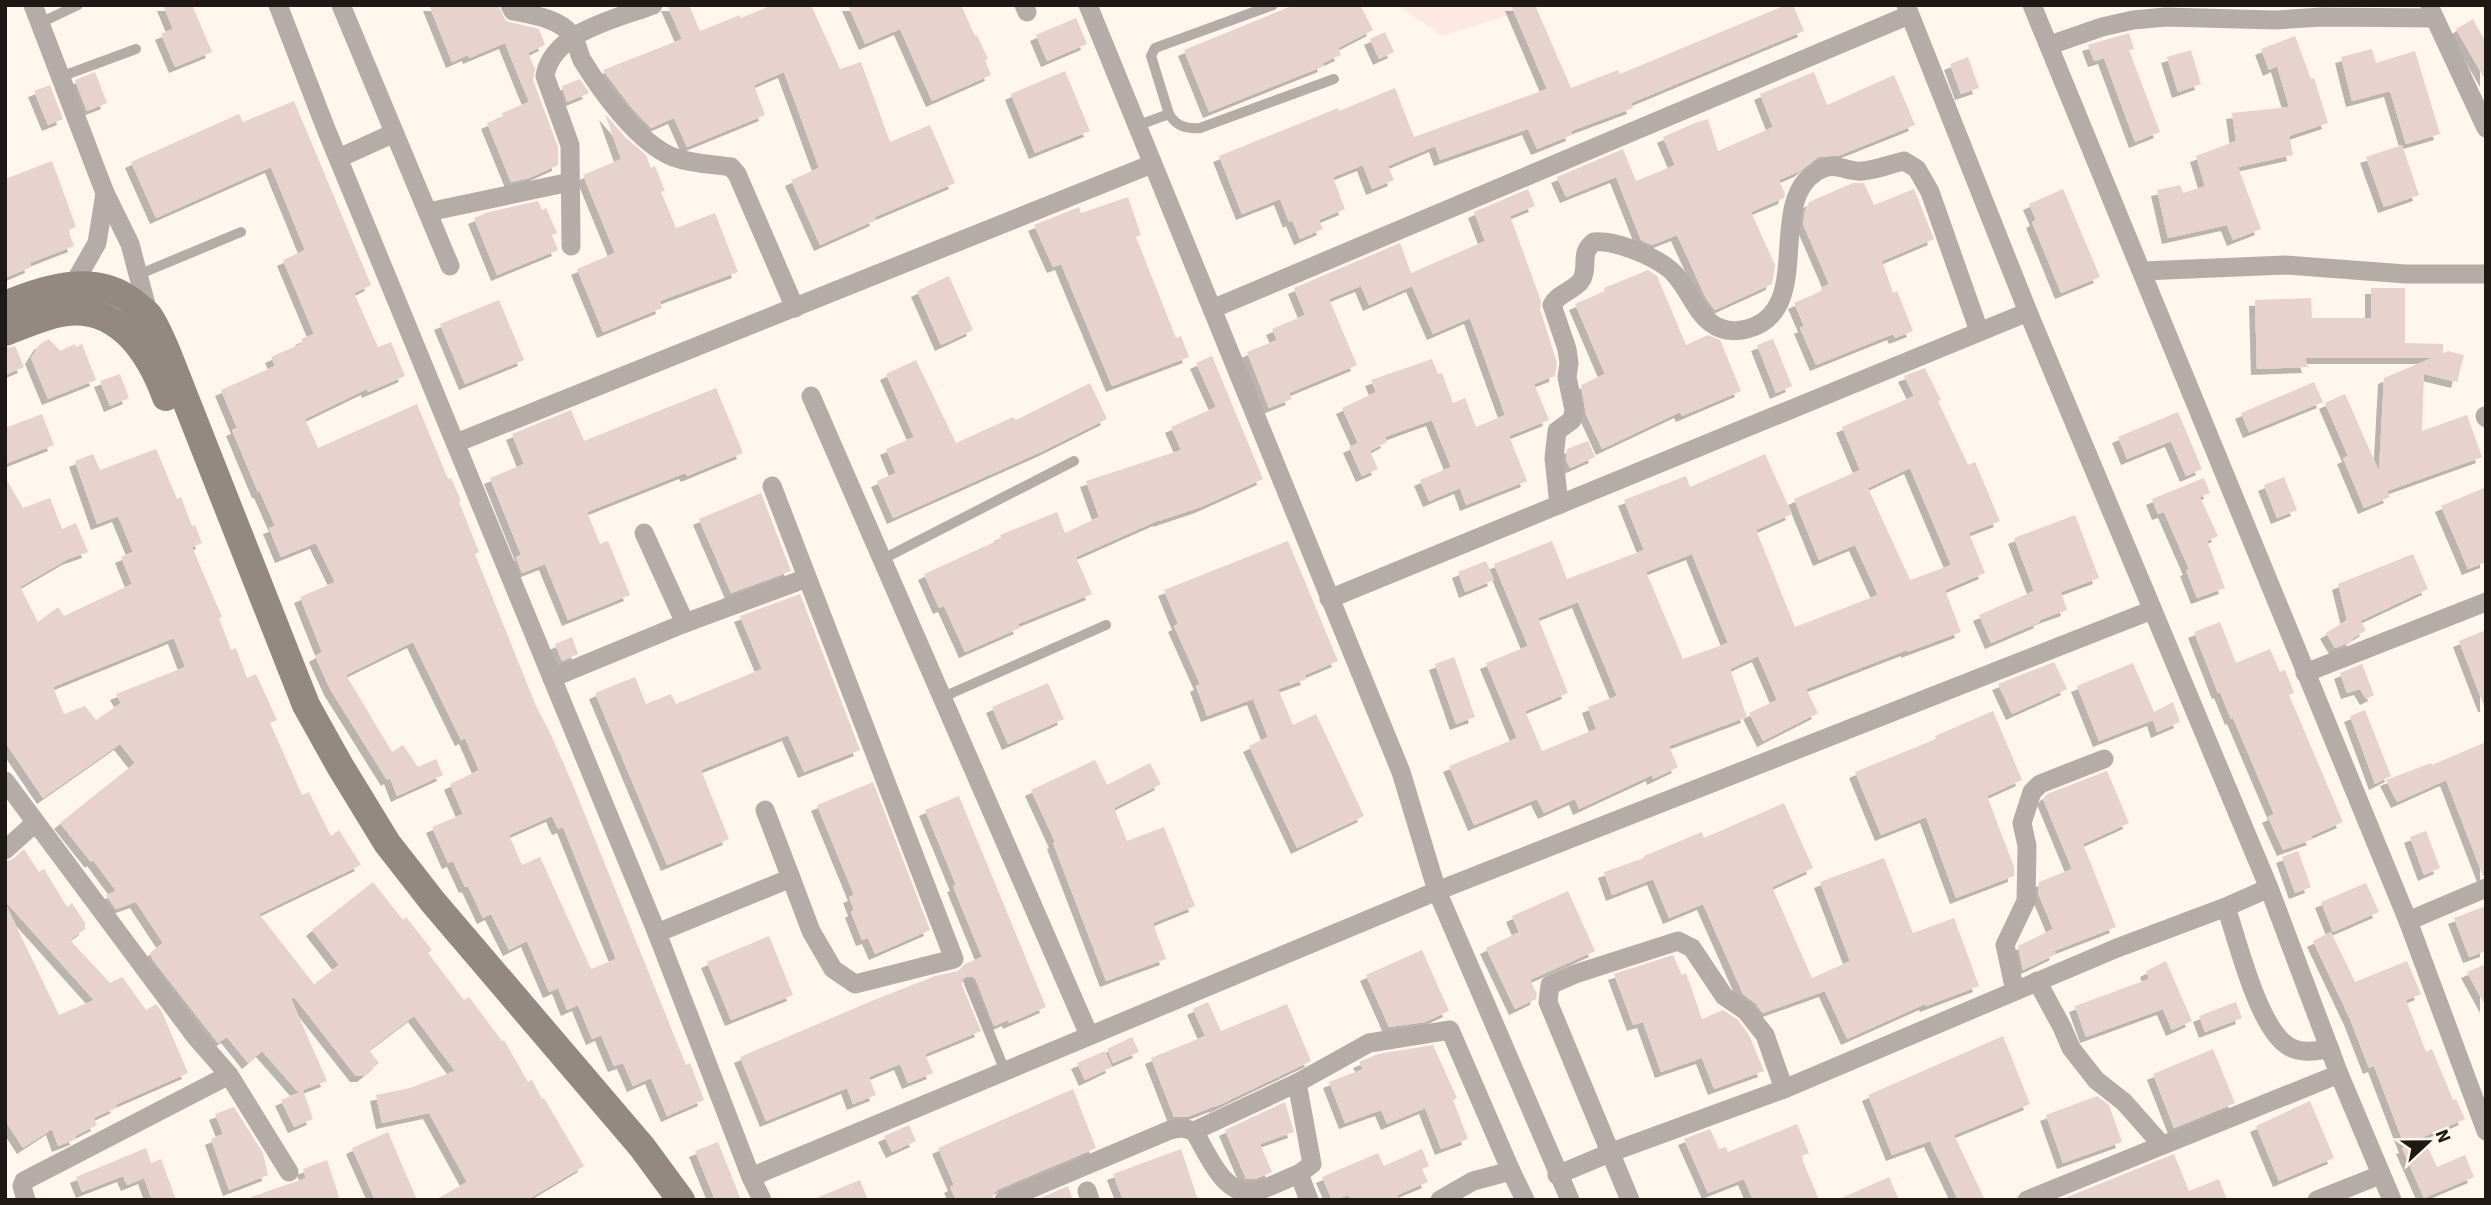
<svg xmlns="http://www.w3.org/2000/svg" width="2491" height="1205" font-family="'Source Sans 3',sans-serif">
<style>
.education{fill:#fde8e3}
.building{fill:#e8d2ce;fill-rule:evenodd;filter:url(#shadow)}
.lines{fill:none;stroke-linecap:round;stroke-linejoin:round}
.lane{stroke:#b5aca8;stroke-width:10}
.street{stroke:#b5aca8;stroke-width:19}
.secondary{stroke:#948882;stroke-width:28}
</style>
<defs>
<filter id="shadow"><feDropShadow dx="-6" dy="6" stdDeviation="0" flood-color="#0004"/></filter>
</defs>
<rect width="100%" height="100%" fill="#fff6ed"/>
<path class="education" d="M1397 5H1539L1442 36Z"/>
<g class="building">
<path d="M163 5H192L212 52 175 67 161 34 173 29Z"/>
<path d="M429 5H498L506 21 539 29 545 45 528 53 535 69 533 80 558 147V165L529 178 511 182 487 123 503 116 502 113 529 102 505 43 469 58 468 55 452 62Z"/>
<path d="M667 5H689L700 31 740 15 741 18 772 5H811L840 69 861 62 890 142 930 125 955 183 875 217 876 220 820 245 791 180 819 168 784 72 754 85 765 115 687 147 674 118 651 128 631 107 603 70 682 39Z"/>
<path d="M848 5H961L975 36 977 35 988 59 985 60 991 75 932 101 900 29 865 44Z"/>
<path d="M1294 5H1360L1373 30 1338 48 1341 55 1323 63 1324 66 1209 112 1184 50Z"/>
<path d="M1511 5H1535L1571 88 1618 70 1620 74 1786 5H1793L1804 31 1631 103 1633 108 1571 131 1572 135 1537 149 1528 129 1440 160 1435 146 1388 166 1394 180 1372 189 1363 165 1333 177 1345 209 1319 220 1323 229 1300 239 1292 220 1289 222 1280 199 1242 214 1219 156 1338 108 1339 111 1395 88 1414 137 1547 89Z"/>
<path d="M1076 18 1087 44 1047 61 1036 35Z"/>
<path d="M2473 19 2486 43V81L2456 29Z"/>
<path d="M1385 32 1394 52 1379 59 1370 39Z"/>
<path d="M2129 33 2134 49 2129 50 2160 132 2135 142 2104 58 2094 61 2088 45Z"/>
<path d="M2295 36 2311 79 2314 78 2328 123 2289 136 2293 155 2238 167 2261 229 2233 240 2227 225 2168 238 2157 190 2180 185 2183 193 2205 186 2196 156 2236 141 2232 113 2289 107 2277 66 2269 70 2261 49Z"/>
<path d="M2372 49 2376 63 2415 51 2440 134 2406 144 2390 91 2352 101 2341 57Z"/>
<path d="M2191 50 2201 84 2178 92 2167 57Z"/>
<path d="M1968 57 1979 88 1961 94 1950 64Z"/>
<path d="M1065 71 1090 131 1035 153 1011 94Z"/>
<path d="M95 72 107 103 87 111 75 80Z"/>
<path d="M1814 72 1827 105 1894 75 1915 125 1840 155 1818 157 1800 171 1779 180 1785 194 1784 198 1751 212 1775 265 1772 284 1715 310 1706 298 1677 235 1652 245 1641 240 1616 177 1566 197 1557 177 1623 149 1636 181 1675 165 1663 137 1695 123 1708 119 1718 151 1773 127 1760 94Z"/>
<path d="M580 79 589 93 567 102 562 86Z"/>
<path d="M50 85 63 119 48 125 34 91Z"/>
<path d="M294 101 371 285 354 293 378 347 391 342 405 376 368 392 367 389 305 419 318 448 417 404 448 479 451 478 461 501 459 502 479 552 475 554 536 706 551 735 573 785 686 1065 690 1063 704 1100 667 1116 651 1078 633 1086 623 1063 614 1066 601 1035 592 1039 578 1005 567 1010 558 988 549 992 527 941 509 950 491 914 483 918 468 886 465 887 453 861 448 863 432 827 463 814 450 784 479 770 465 738 461 740 413 642 346 675 392 752 403 745 418 767 436 759 443 775 397 796 390 778 387 780 330 689 315 656 322 652 300 597 335 582 316 543 281 557 269 528 275 526 260 492H258L232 430 237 428 221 390 275 366 271 357 303 343 301 339 314 334 283 260 305 250 271 167 156 218 131 162 239 114 243 122ZM552 816 558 829 563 827 616 959 591 969 540 857 522 865 509 835Z"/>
<path d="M605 114 625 137 646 155 651 168 655 166 665 191 661 192 676 228 715 213 738 272 660 301 662 308 603 332 577 269 615 253 583 175 621 159Z"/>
<path d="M2402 145 2419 195 2384 207 2366 157Z"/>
<path d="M52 161 76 227 68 230 74 246 30 263 31 267 5 278V179Z"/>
<path d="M1853 183H1864L1874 205 1914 189 1934 239 1882 261 1893 293 1897 291 1913 331 1895 338 1893 334 1816 365 1800 328 1804 326 1794 303 1822 291 1821 288 1829 284 1803 224 1805 211 1809 202Z"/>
<path d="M1528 189 1535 206 1510 216 1541 301 1540 309 1557 363 1555 376 1534 384 1549 420 1509 436 1527 481 1466 505 1460 488 1429 501 1420 480 1451 467 1432 420 1385 437 1387 442 1370 451 1378 469 1362 476 1349 447 1358 443 1342 408 1376 392 1371 380 1432 359 1438 374 1442 373 1453 403 1465 398 1476 427 1505 415 1470 318 1433 334 1412 286 1369 305 1361 286 1329 299 1357 365 1289 393 1292 399 1269 408 1247 352 1277 340 1272 329 1305 315 1294 288 1400 243 1411 273 1485 241 1474 212Z"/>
<path d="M2063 189 2100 277 2061 293 2032 222 2036 220 2029 204Z"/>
<path d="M1128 197 1141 235 1136 237 1176 338 1181 336 1189 357 1112 386 1061 264 1053 267 1034 225 1079 207 1081 213Z"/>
<path d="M538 201 542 210 546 208 557 233 552 235 558 250 497 275 474 218 489 212Z"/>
<path d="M1648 270 1657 276 1686 345 1708 335 1720 340 1741 391 1682 416 1680 412 1602 449 1586 414 1581 385 1605 374 1575 304 1605 291 1604 288Z"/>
<path d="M949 276 973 330 941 345 917 291Z"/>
<path d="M2371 288H2405V343L2443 344V353L2448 351 2464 355 2457 382 2424 374 2422 431 2467 415 2482 457 2387 491 2390 497 2364 508 2343 458 2348 456 2325 403 2345 394 2379 471 2384 378 2432 358H2305L2308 367 2257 369 2255 300 2311 298 2312 318H2371Z"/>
<path d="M499 300 524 360 465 384 440 324Z"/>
<path d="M49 339 60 351 75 344 76 347 82 344 96 380 48 399 31 358 40 344Z"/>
<path d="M1773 339 1792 386 1776 393 1757 345Z"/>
<path d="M15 346 24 367 5 375V348Z"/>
<path d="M1212 356 1263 479 1201 507 1159 521V520L1076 557 1092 594 1018 624 1020 628 965 652 944 606 939 608 924 574 1001 539 1000 535 1057 512 1065 533 1099 517 1086 481 1181 450 1171 427 1216 407 1196 363Z"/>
<path d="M916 360 956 443 1013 417 1016 420 1090 383 1107 419 1045 450 893 518 877 481 896 473 886 449 914 437 886 374Z"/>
<path d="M1925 368 1941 400 1938 401 1968 465 1975 462 2000 521 1969 533 1985 573 1945 590 1961 632 1907 652V650L1806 689 1818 713 1763 741 1749 713 1777 700 1758 656 1730 669 1747 717 1669 746 1678 767 1653 779 1652 775 1579 809 1575 799 1544 813 1537 799 1474 825 1449 766 1517 738 1486 663 1528 646 1494 564 1552 541 1567 579 1644 550 1624 500 1686 476 1690 487 1765 454 1792 514 1756 530 1795 627 1878 595 1855 545 1819 560 1794 499 1860 470 1842 427 1914 396 1904 376ZM1910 468 1951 565 1910 580 1868 488ZM1692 554 1728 643 1683 659 1646 572ZM1578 602 1617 696 1588 707 1596 729 1542 751 1525 711 1568 693 1538 618Z"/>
<path d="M120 374 129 398 110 406 100 381Z"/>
<path d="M2314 382 2323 402 2249 432 2241 413Z"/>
<path d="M716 388 743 453 687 476 685 473 587 512 600 544 608 541 630 595 568 620 545 564 522 573 516 557 521 555 490 478 524 464 512 434 571 410 584 441Z"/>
<path d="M2178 412 2202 469 2186 476 2171 441 2127 459 2118 437Z"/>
<path d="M42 414 54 445 5 464V428Z"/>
<path d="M1588 441 1595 457 1570 468 1566 459 1567 449Z"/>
<path d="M156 449 177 499 181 497 192 526 195 525 202 543 192 547 222 617 219 618 231 650 236 648 247 678 256 674 277 720 270 723 302 795 309 792 331 836 339 830 361 865 259 914 314 984 339 965 312 930 373 882 403 920 406 917 432 950 428 953 464 1000 469 997 502 1041 504 1040 528 1082 532 1080 542 1099 544 1098 584 1166 527 1200H435L467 1182 429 1113 382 1123 376 1095 410 1088 455 1071 414 1016 369 1050 379 1063 363 1076H356L294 997 291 999 327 1081 303 1090 313 1119 294 1127 281 1100 303 1091 298 1092 262 1051 248 1063 227 1037 218 1043 153 960 150 953 163 943 136 902 116 909 106 895 116 891 93 860 91 862 60 823 135 763 120 744 43 798 5 742V477L23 508 50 498 62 529 76 523 88 552 68 559 20 587 38 622 58 607 64 616 132 584 121 557 133 552 118 516 97 524 75 461 93 454 100 470ZM174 638 185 667 116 694 121 703 96 720 85 706 64 714 53 687Z"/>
<path d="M2284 477 2297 510 2277 518 2264 485Z"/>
<path d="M2204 478 2210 493 2200 497 2218 536 2207 541 2225 588 2197 598 2186 570 2189 569 2164 512 2158 514 2152 499Z"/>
<path d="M2486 487V562L2468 569 2441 506Z"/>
<path d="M761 493 791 571 731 593 699 519Z"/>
<path d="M2075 515 2099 578 2061 592 2067 610 2039 620 2040 622 1991 643 1979 615 2034 591 2014 538Z"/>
<path d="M1288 541 1338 661 1305 675 1307 679 1278 689 1293 725 1316 714 1364 816 1297 848 1249 746 1268 737 1253 699 1207 716 1196 686 1200 684 1174 626 1178 624 1164 590Z"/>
<path d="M2413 554 2428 589 2360 621 2366 630 2352 639 2353 641 2335 648 2326 633 2347 620 2338 584Z"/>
<path d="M1486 561 1494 580 1465 592 1458 572Z"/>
<path d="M800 594 860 750 804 772 788 735 701 770 729 839 667 865 595 693 635 677 646 704 671 694 676 704 762 669 740 616Z"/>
<path d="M2220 622 2236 663 2270 649 2280 672 2285 670 2294 693 2289 695 2343 822 2311 836 2313 839 2283 850 2268 817 2274 814 2233 718 2231 719 2220 692 2218 693 2194 632Z"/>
<path d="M2486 630V706H2484L2459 641Z"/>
<path d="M572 637 578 654 562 661 555 644Z"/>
<path d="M1454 657 1475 717 1456 724 1435 664Z"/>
<path d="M2054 662 2067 689 2012 714 1998 684Z"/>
<path d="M2133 663 2154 712 2173 702 2180 722 2157 732 2153 720 2099 741 2077 686Z"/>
<path d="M2362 664 2374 695 2366 699 2360 689 2347 693 2340 673Z"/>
<path d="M1048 683 1064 719 1008 744 992 707Z"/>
<path d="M2365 710 2391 776 2375 784 2350 716Z"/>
<path d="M1993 711 2022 780 1987 796 2014 867V876L1956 898 1926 817 1881 835 1855 772 1936 739 1935 736Z"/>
<path d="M2486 742V876H2483L2446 780 2397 802 2386 780 2431 763 2432 765Z"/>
<path d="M1095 760 1107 785 1150 763 1161 784 1114 808 1127 841 1164 827 1195 906 1153 923 1166 959 1106 981 1053 843 1055 842 1031 790Z"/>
<path d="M2107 771 2129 823 2083 844 2116 927 2054 951 2056 954 2023 970 2018 946 2053 929 2038 893 2039 882 2072 869 2043 799 2047 794Z"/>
<path d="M873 782 930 930 875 954 868 938 862 940 851 912 854 910 849 897 854 895 817 805Z"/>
<path d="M959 796 1046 1007 1009 1023 1008 1020 994 1026 976 980 973 977 967 976 963 979 962 985 981 1031 925 1054 933 1073 908 1083 900 1064 869 1077 876 1095 853 1104 847 1088 766 1121 740 1057 874 1000 935 976 958 971 965 964 982 957 953 886 956 885 925 810Z"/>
<path d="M1784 803 1813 868 1772 887 1812 978 1850 961 1820 882 1884 858 1913 933 1954 918 1979 986 1926 1006 1925 1004 1847 1039 1825 991 1763 1013 1755 1003 1743 994 1703 904 1669 918 1653 879 1612 895 1604 872 1644 858V856L1702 832 1704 838Z"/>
<path d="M2426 831 2440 868 2424 875 2410 837Z"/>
<path d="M24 849 39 872 44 869 67 907 72 903 85 923V929L70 940 110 983 122 977 146 1010 156 1004 162 1012 188 1073 115 1105 117 1107 94 1118 97 1125 75 1136 76 1139 58 1146 52 1129 23 1148 5 1120V903L59 1015 94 1000 5 901V862L13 859Z"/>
<path d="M2298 851 2311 887 2295 893 2282 857Z"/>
<path d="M2366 883 2379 912 2333 932 2321 902Z"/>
<path d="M1568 891 1595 951 1530 980 1537 994 1536 999 1515 1009 1486 948 1519 932 1512 916Z"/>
<path d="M2486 906V951L2469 957 2454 918Z"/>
<path d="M2331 932 2355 982 2407 961 2421 994 2406 1000 2426 1052 2432 1049 2453 1100 2456 1099 2465 1119 2423 1137 2437 1167 2465 1155 2474 1177 2424 1198 2402 1148 2405 1147 2374 1066 2369 1068 2350 1019 2313 941Z"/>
<path d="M769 936 793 995 731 1020 707 962Z"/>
<path d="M1422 950 1449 1011 1425 1022 1389 1027 1366 975Z"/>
<path d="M1673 955 1682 975 1686 973 1702 1019 1723 1010 1738 1020 1749 1035 1764 1071 1714 1089 1702 1058 1661 1072 1643 1022 1633 1025 1614 974Z"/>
<path d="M2166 961 2192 1021 2172 1030 2163 1009 2086 1037 2075 1006 2149 979 2146 971Z"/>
<path d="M2486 964V1007L2467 972Z"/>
<path d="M1208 1002 1221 1031 1287 1004 1311 1061 1215 1107V1106L1187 1117H1174L1151 1058 1205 1036 1193 1009Z"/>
<path d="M2236 1002 2242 1018 2205 1032 2199 1016Z"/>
<path d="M2003 1036 2030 1104 1954 1135 1985 1200H1958L1930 1141 1892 1155 1868 1095Z"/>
<path d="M1132 1037 1139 1052 1113 1063 1107 1049Z"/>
<path d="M1433 1045 1457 1098 1453 1100 1468 1139 1441 1149 1425 1108 1387 1124 1381 1110 1345 1123 1329 1082 1363 1069 1359 1062 1378 1054Z"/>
<path d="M2213 1049 2235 1103 2174 1128 2153 1074Z"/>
<path d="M1105 1051 1112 1067 1085 1080 1077 1063Z"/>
<path d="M1073 1089 1096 1148 999 1189 994 1193 992 1200H956L950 1187 954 1185 938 1148Z"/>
<path d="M2097 1096 2109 1105 2122 1142 2063 1163 2046 1115Z"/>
<path d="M2310 1101 2334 1158 2279 1181 2256 1126Z"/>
<path d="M1285 1102 1294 1132 1260 1144 1272 1172 1255 1179H1246L1225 1130Z"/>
<path d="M234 1107 263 1153 268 1175 229 1190 211 1139 223 1134 215 1114Z"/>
<path d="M1797 1124 1809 1153 1801 1156 1819 1200H1753L1744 1179 1708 1193 1684 1139 1710 1129 1719 1149 1726 1147 1728 1152Z"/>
<path d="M909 1125 916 1141 892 1152 884 1136Z"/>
<path d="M388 1132 417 1200H375L352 1148Z"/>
<path d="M718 1142 741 1200H715L695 1151Z"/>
<path d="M146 1148 151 1163 161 1159 176 1200H152L144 1178 127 1185 123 1176 82 1192 76 1177Z"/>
<path d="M1181 1149 1198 1200H1123L1113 1174Z"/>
<path d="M1422 1149 1429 1166 1422 1169 1428 1182 1397 1195 1399 1200H1351L1349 1195 1332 1200 1322 1177 1378 1153 1384 1166Z"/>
<path d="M2174 1154 2189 1191 2219 1179 2227 1200H2060Z"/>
<path d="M327 1160 340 1200H251V1197L306 1178 303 1169Z"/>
<path d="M1889 1177 1899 1200H1837Z"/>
<path d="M860 1180 868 1200H814V1199Z"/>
<path d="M1068 1186 1073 1200H1036Z"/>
</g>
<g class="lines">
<g class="lane">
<path d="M1273 5 1155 48 1151 56 1169 114C1176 126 1186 129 1200 128L1334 79"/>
<path d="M40 23 78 5"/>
<path d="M60 77 136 49"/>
<path d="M1136 126 1169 114"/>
<path d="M140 274 241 232"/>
<path d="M883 559 1074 461"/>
<path d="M943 697 1106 625"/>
<path d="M969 983 1005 1071"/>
</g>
<g class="street">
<path d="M33 5 105 193 130 244 149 316"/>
<path d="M278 5 326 129 657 933 751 1177 762 1200"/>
<path d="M341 5 450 266"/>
<path d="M510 5 513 11C533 15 558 18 572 35 577 41 578 52 582 60 601 91 638 143 673 157 693 164 711 164 731 167L737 174 795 308"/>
<path d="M1024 5 1027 12"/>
<path d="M1088 5 1401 772 1437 891 1570 1200"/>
<path d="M1906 5 2028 312 2269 888 2339 1074 2392 1200"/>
<path d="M2032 5 2408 921 2486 1131"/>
<path d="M2430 8 2486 128"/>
<path d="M2050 45 2102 27 2133 20 2166 17 2275 20 2322 17 2433 18"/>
<path d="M339 158 394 133"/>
<path d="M428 212 570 182"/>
<path d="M571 246 570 145 545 76C552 32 616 19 653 5"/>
<path d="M2143 271 2285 265 2406 274H2486"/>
<path d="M73 285 97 243 105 193"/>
<path d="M1212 309 1909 15"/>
<path d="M811 396 1089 1035"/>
<path d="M2485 416 2486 418"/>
<path d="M456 443 1152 164"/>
<path d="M772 486 954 959 855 984 833 969 811 931 791 878"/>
<path d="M1559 505 1554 458 1557 431 1572 420 1574 410 1567 377 1569 363 1567 349 1552 305C1559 292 1576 290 1582 279 1589 265 1579 253 1594 242 1615 240 1651 255 1668 268 1694 287 1698 341 1747 329 1816 311 1765 204 1816 172 1836 159 1845 173 1862 171 1877 170 1890 164 1904 161L1917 169 1930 192 1979 331"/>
<path d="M1329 599 2028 312"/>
<path d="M685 623 807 578"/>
<path d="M2305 673 2486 602"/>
<path d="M552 678 685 623 644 533"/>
<path d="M5 781 195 1036 229 1075 289 1172"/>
<path d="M5 850 35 823"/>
<path d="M2226 907C2238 942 2258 1027 2288 1046 2301 1054 2316 1051 2330 1049"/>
<path d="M2408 921 2486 888"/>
<path d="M657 933 791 878 765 810"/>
<path d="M2037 981 2062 1027 2071 1048 2096 1080 2124 1102 2162 1145"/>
<path d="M2015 991 2005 945 2026 901 2027 846 2022 823 2032 792 2040 784 2104 759"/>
<path d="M1194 1131 1297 1083"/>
<path d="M1299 1174 1312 1164 1297 1083 1369 1043 1450 1030 1511 1171"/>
<path d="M1557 1175 1612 1152 1784 1089 2117 948 2226 907 2269 888"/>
<path d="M751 1177 1437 891 2152 610"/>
<path d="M1087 1191 1090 1200"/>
<path d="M26 1200 22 1186 24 1181 229 1075"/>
<path d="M1004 1200 1170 1130 1182 1128 1194 1131C1208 1154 1224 1199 1257 1191 1271 1187 1285 1179 1299 1174L1309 1200"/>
<path d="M1440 1200 1473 1181 1511 1171 1525 1200"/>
<path d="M1630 1200 1548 1002 1550 985 1575 974 1678 941 1692 948 1724 996 1746 1011 1765 1035 1784 1089"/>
<path d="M2027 1200 2339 1074"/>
<path d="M2317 1200 2380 1175"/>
</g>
<g class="secondary">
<path d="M5 305C45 288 95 272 133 302 138 307 145 311 149 316 156 326 161 339 166 350L306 705 340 766 387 843 433 902 642 1147 681 1200"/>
<path d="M5 332C25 325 46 314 67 312 120 306 150 354 166 397"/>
</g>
</g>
<rect width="2491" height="1205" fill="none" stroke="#1e1914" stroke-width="14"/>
<g transform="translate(2428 1142) rotate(68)" stroke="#fff6ed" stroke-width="5" paint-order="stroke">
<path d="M0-5L12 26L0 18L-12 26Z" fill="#1e1914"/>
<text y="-10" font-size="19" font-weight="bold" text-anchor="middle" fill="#1e1914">N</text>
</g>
</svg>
